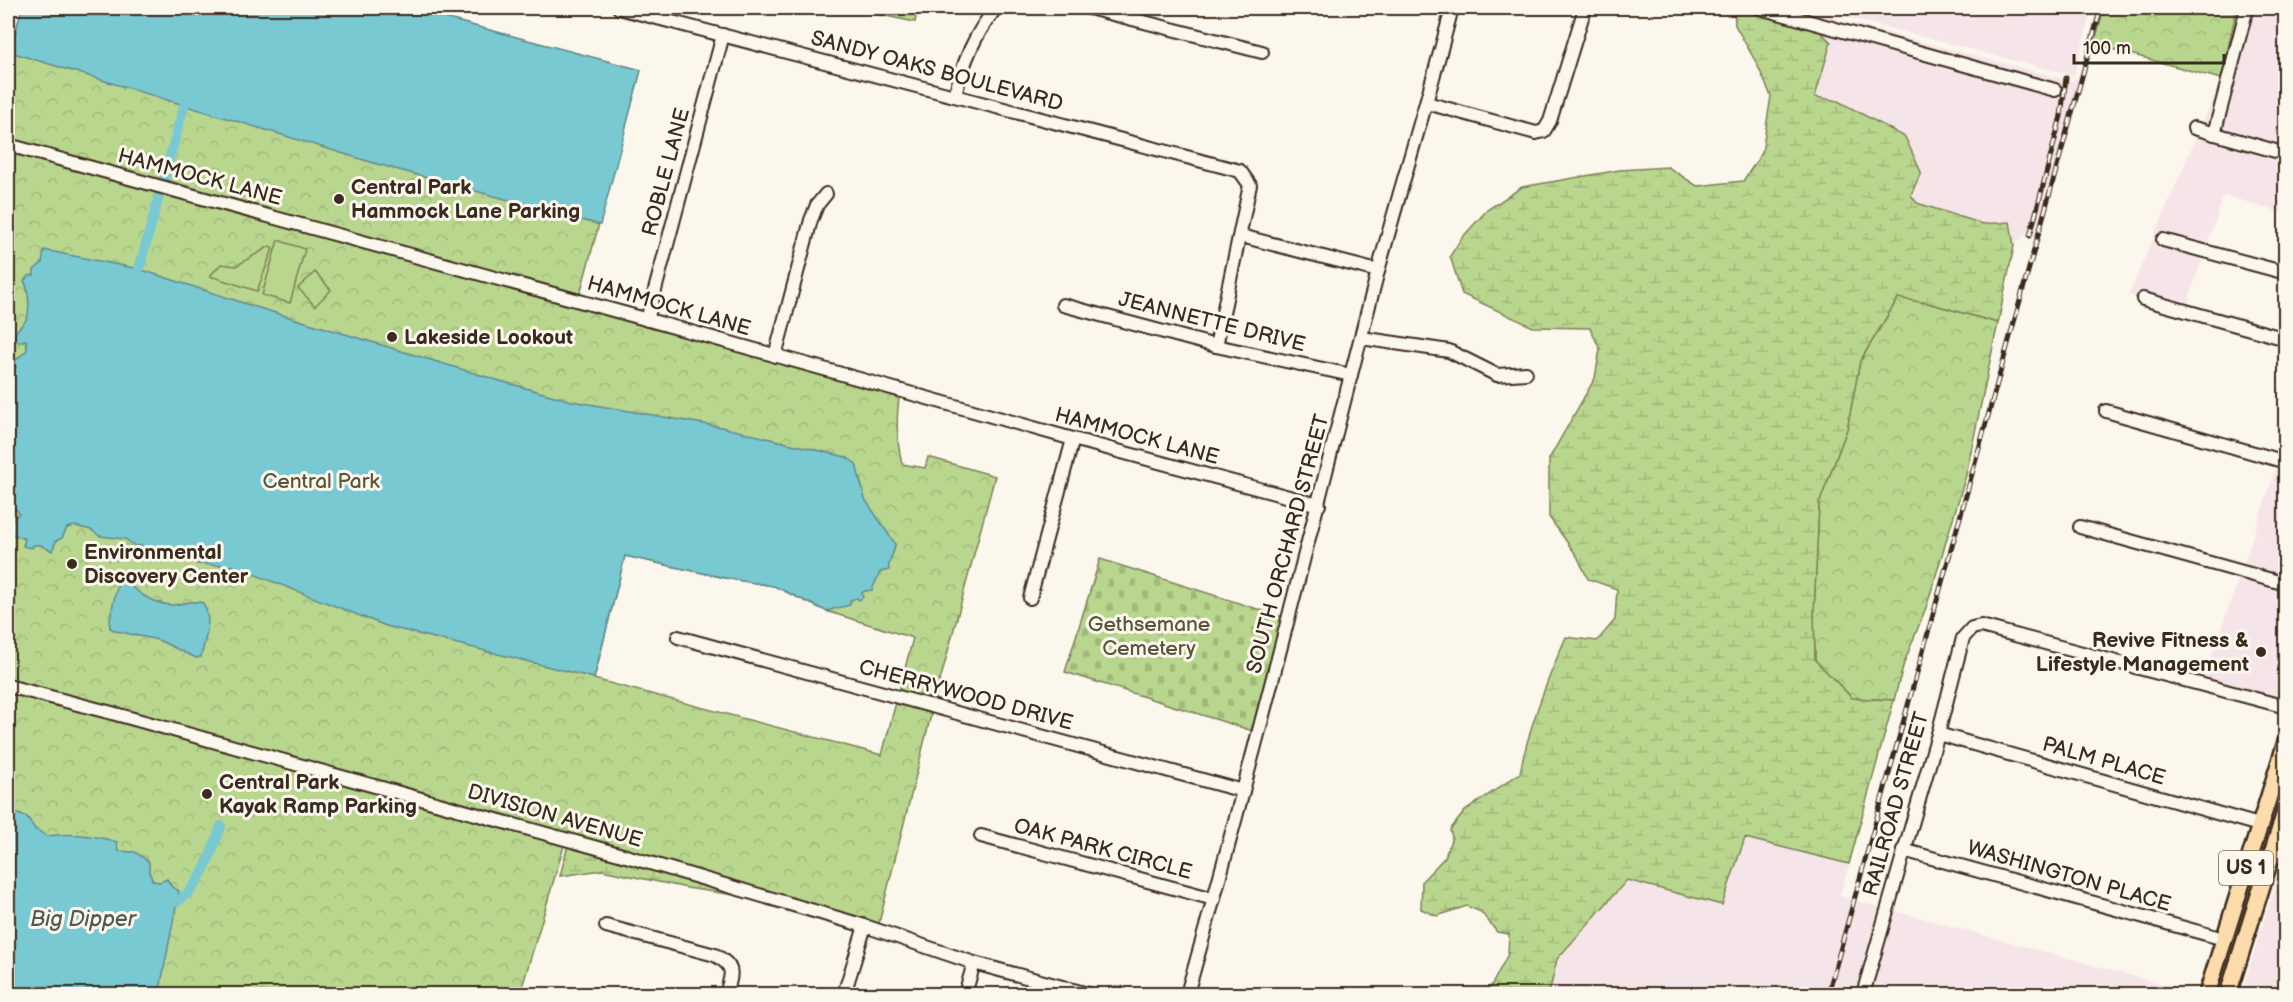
<svg xmlns="http://www.w3.org/2000/svg" width="2293" height="1002" font-family="'Balsamiq Sans',sans-serif">
<style>
.built{fill:#f6e5e8}
.forest{fill:url(#forest-crowns);stroke:#7a8056;stroke-width:1.5;fill-rule:evenodd}
.wetland{fill:url(#wetland-marsh);stroke:#7a8056;stroke-width:1.5}
.cemetery{fill:url(#cemetery-stones);stroke:#7a8056;stroke-width:1.5}
.garden{fill:#b9d68e;stroke:#7a8056;stroke-width:1.5}
.water{fill:#79c9d3;stroke:#60898b;stroke-width:1.5}
.lines{fill:none;stroke-linecap:round;stroke-linejoin:round}
.canal{stroke:#79c9d3;stroke-width:10}
.minor-casing{stroke:#3b2a1e;stroke-width:16}
.major-casing{stroke:#3b2a1e;stroke-width:20}
.minor{stroke:#fbf7ec;stroke-width:12}
.major{stroke:#fddcac;stroke-width:15}
.rail-casing{stroke:#3b2a1e;stroke-width:5}
.rail{stroke:#fbf7ec;stroke-width:3;stroke-dasharray:9;stroke-linecap:butt}
.poi-dot{fill:#3b2a1e;stroke:#fbf7ec;stroke-width:2}
.labels{text-anchor:middle;dominant-baseline:central;stroke-width:6;stroke-linejoin:round;paint-order:stroke}
.shield{fill:#fbf7ec;stroke:#75685c;stroke-width:1.5}
.shield-label{font-size:20px;font-weight:bold;fill:#3b2a1e}
.street-label{font-size:21px;fill:#3b2a1e;stroke:#fbf7ec}
.poi-label{font-size:21px;font-weight:bold;fill:#3b2a1e;stroke:#fbf7ec;text-anchor:start}
.park-label{font-size:21px;fill:#5a553a;stroke:#fbf7ec}
.water-label{font-size:22px;font-style:italic;fill:#4e5a54;stroke:#fbf7ec}
</style>
<defs>
<pattern id="forest-crowns" width="20" height="18" patternUnits="userSpaceOnUse" patternTransform="scale(1.5)"><rect width="20" height="18" fill="#b9d68e"/><path d="M2 6a3 3 0 1 1 6 0M12 15a3 3 0 1 1 6 0" fill="none" stroke="#a0b87a"/></pattern>
<pattern id="wetland-marsh" width="20" height="14" patternUnits="userSpaceOnUse" patternTransform="scale(1.5)"><rect width="20" height="14" fill="#b9d68e"/><path d="M1 5h8M5 5V1M11 12h8M15 12V8" fill="none" stroke="#a0b87a"/></pattern>
<pattern id="cemetery-stones" width="16" height="16" patternUnits="userSpaceOnUse" patternTransform="scale(1.5)"><rect width="16" height="16" fill="#b9d68e"/><path d="M2 7V4a2 2 0 0 1 4 0v3zM10 15v-3a2 2 0 0 1 4 0v3z" fill="#a0b87a"/></pattern>
</defs>
<rect width="100%" height="100%" fill="#fbf7ec"/>
<filter id="ink" filterUnits="userSpaceOnUse"><feTurbulence type="fractalNoise" baseFrequency=".0167" numOctaves="2"/><feDisplacementMap in="SourceGraphic" scale="12" xChannelSelector="R" yChannelSelector="G"/><feConvolveMatrix kernelMatrix="1 2 1 2 8 2 1 2 1" color-interpolation-filters="sRGB"/></filter>
<g filter="url(#ink)">
<g class="built">
<path d="M1804 8H1836L1833 14 1835 19 2072 81 2078 77 2097 8H2104L2046 213 2014 246 2010 222 1983 224 1917 204 1911 195 1905 137 1838 101 1815 97 1818 30 2058 97 2062 86 1802 14Z"/>
<path d="M1840 8H2092L2074 76 1838 15Z"/>
<path d="M2237 8H2241L2210 127 2202 124 2221 81Z"/>
<path d="M2252 8H2285V148L2221 130Z"/>
<path d="M2197 135 2285 160V214L2224 195 2207 246 2160 233 2156 244 2203 257 2187 305 2140 292 2138 297 2129 295Z"/>
<path d="M2277 465 2285 468V578L2243 566Z"/>
<path d="M2239 577 2285 590V701L2204 679Z"/>
<path d="M1744 838 1849 864 1840 896 1881 908 1857 994H1549L1557 959 1627 880 1721 905Z"/>
<path d="M2282 863 2286 864 2285 994H2241Z"/>
<path d="M1892 910 2195 993 1868 994Z"/>
</g>
<g class="forest">
<path d="M22 8H406L641 70 578 301 900 391C896 417 896 438 902 464L925 468 928 457 995 476 933 707 877 931 566 839 520 994H8V54L10 52ZM625 556 730 579 774 586 826 611 913 638 882 755 594 679Z"/>
<path d="M848 8H918L915 22Z"/>
<path d="M2104 8H2237L2221 79 2094 44Z"/>
<path d="M1898 298 1932 304 1998 323 1966 475 1927 605 1904 663 1894 700 1852 698 1815 660 1814 612 1819 504 1847 429 1860 361Z"/>
</g>
<g class="wetland">
<path d="M1734 8 1818 30 1831 42 1815 97 1838 101 1905 137 1921 172 1911 195 1917 203 1983 224 2010 222 2014 246 1998 323 1932 304 1898 298 1860 361 1847 429 1819 504 1814 612 1815 660 1852 698 1894 700 1849 864 1745 838 1722 905 1627 880 1557 959 1549 994H1487L1508 954 1509 934 1497 932 1481 912 1467 906 1437 916 1421 909 1422 881 1445 857 1452 837 1450 830 1465 811 1520 773C1529 726 1547 680 1566 637L1597 641 1615 620 1617 589 1588 579 1577 556 1549 517V459L1595 378 1600 349 1590 328 1533 327 1462 294 1450 256 1461 239 1487 210 1522 187 1620 170 1668 167 1697 186 1743 181 1762 153 1771 96 1757 64 1735 25Z"/>
<path d="M568 845 741 896 687 888 602 870 560 876Z"/>
</g>
<path class="cemetery" d="M1100 559 1283 617 1253 731 1065 672Z"/>
<g class="garden">
<path d="M278 240 305 249 290 303 262 295Z"/>
<path d="M270 246 273 248 257 291 210 276 221 264 236 266Z"/>
<path d="M315 272 331 290 315 306 298 288Z"/>
</g>
<g class="water">
<path d="M22 8H406L641 70 600 225 377 164 10 52Z"/>
<path d="M44 250 139 269 256 307 497 380 572 401 721 427 846 457 856 464 865 499 895 544C895 554 887 560 889 570L880 572 872 590 865 591 862 593 863 597 859 600 857 598 850 600V605L826 611 774 586 730 579 625 556 594 678 386 626 233 566 197 564 188 559 182 552 173 553 166 556C155 551 148 544 135 546L125 539 100 536 91 530 75 526 67 528 62 538 56 541 52 551 41 545H34L31 548 23 546 25 539 13 534 8 544V520L12 521 13 519 11 516 12 515 15 517 19 514 17 510 8 508V374H10L16 367 8 359 13 358 16 360 27 350 26 340 18 342 14 337C16 327 23 327 27 318 30 310 29 288 24 281L28 276 34 275V270L42 263Z"/>
<path d="M119 578H122C136 591 151 604 171 605 183 605 191 599 203 603 213 621 205 637 201 657L196 658 158 640 116 631 110 628C108 618 117 591 119 578Z"/>
<path d="M8 811 27 817 35 829 47 836C69 833 95 835 117 842L118 851 135 852 149 862V872L153 881 160 882 167 879 172 887 179 891 159 994H8Z"/>
</g>
<g class="lines">
<g class="canal">
<path d="M139 269 184 106"/>
<path d="M177 902C202 885 211 854 221 826"/>
</g>
<g class="minor-casing">
<g id="minor">
<path d="M619 8 1240 171 1250 185 1216 346"/>
<path d="M1089 8 1262 52"/>
<path d="M1760 8 2055 90"/>
<path d="M955 95C964 61 974 35 996 8"/>
<path d="M1427 103 1536 133 1544 131 1550 121 1585 8"/>
<path d="M2194 128 2286 154"/>
<path d="M2214 134 2247 8"/>
<path d="M8 145 638 317 1073 439 1319 505"/>
<path d="M1241 236 1378 271"/>
<path d="M2163 240 2286 273"/>
<path d="M2143 299 2286 339"/>
<path d="M1063 305 1216 346 1351 375"/>
<path d="M647 320 723 35"/>
<path d="M1361 338 1449 351 1497 375 1526 373"/>
<path d="M775 356 811 220 817 205 826 194"/>
<path d="M2106 411 2286 462"/>
<path d="M2080 527 2286 584"/>
<path d="M1030 598 1073 439"/>
<path d="M678 637 1243 791"/>
<path d="M8 686 112 713 619 854 865 926 974 963 1088 994"/>
<path d="M1938 734 2259 825"/>
<path d="M981 836 1214 899"/>
<path d="M1903 850 2224 939"/>
<path d="M2271 854 2286 858"/>
<path d="M606 926 715 955C736 967 732 973 726 994"/>
<path d="M844 994 865 926"/>
<path d="M965 994 974 963"/>
<path d="M1187 994C1255 756 1314 515 1377 275 1401 185 1429 97 1452 8"/>
<path d="M1863 994 1938 734 1963 638 1972 628 1981 626 2286 707"/>
</g>
</g>
<g class="major-casing">
<g id="major">
<path d="M2207 994 2286 742"/>
<path d="M2228 994 2286 809"/>
</g>
</g>
<use href="#minor" class="minor"/>
<use href="#major" class="major"/>
<g class="rail-casing">
<g id="rail">
<path d="M2030 236 2061 116 2066 78"/>
<path d="M1828 994 2101 8"/>
</g>
</g>
<use href="#rail" class="rail"/>
</g>
</g>
<g class="poi-dot">
<circle cx="339" cy="199" r="6"/>
<circle cx="392" cy="337" r="6"/>
<circle cx="72" cy="564" r="6"/>
<circle cx="2261" cy="652" r="6"/>
<circle cx="207" cy="794" r="6"/>
</g>
<g class="labels">
<rect class="shield" x="2219" y="851" width="54" height="34" rx="4.5"/>
<g class="shield-label">
<text x="2246" y="868">US 1</text>
</g>
<g class="street-label">
<text transform="translate(937 71) rotate(15)">SANDY OAKS BOULEVARD</text>
<text transform="translate(666 172) rotate(-75)">ROBLE LANE</text>
<text transform="translate(200 177) rotate(15)">HAMMOCK LANE</text>
<text transform="translate(669 306) rotate(16)">HAMMOCK LANE</text>
<text transform="translate(1212 322) rotate(14)">JEANNETTE DRIVE</text>
<text transform="translate(1137 436) rotate(15)">HAMMOCK LANE</text>
<text transform="translate(1288 544) rotate(-75)">SOUTH ORCHARD STREET</text>
<text transform="translate(966 695) rotate(15)">CHERRYWOOD DRIVE</text>
<text transform="translate(2104 761) rotate(16)">PALM PLACE</text>
<text transform="translate(1896 804) rotate(-74)">RAILROAD STREET</text>
<text transform="translate(555 816) rotate(16)">DIVISION AVENUE</text>
<text transform="translate(1103 849) rotate(15)">OAK PARK CIRCLE</text>
<text transform="translate(2069 876) rotate(16)">WASHINGTON PLACE</text>
</g>
<g class="poi-label">
<text x="351" y="187">Central Park<tspan x="351" dy="24">Hammock Lane Parking</tspan></text>
<text x="404" y="337">Lakeside Lookout</text>
<text x="84" y="552">Environmental<tspan x="84" dy="24">Discovery Center</tspan></text>
<text x="2249" y="640" text-anchor="end">Revive Fitness &amp;<tspan x="2249" dy="24">Lifestyle Management</tspan></text>
<text x="219" y="782">Central Park<tspan x="219" dy="24">Kayak Ramp Parking</tspan></text>
</g>
<g class="park-label">
<text x="321" y="481">Central Park</text>
<text x="1149" y="624">Gethsemane<tspan x="1149" dy="24">Cemetery</tspan></text>
</g>
<g class="water-label">
<text x="83" y="919">Big Dipper</text>
</g>
</g>
<rect width="2293" height="1002" fill="none" stroke="#fbf7ec" stroke-width="30"/>
<rect x="15" y="15" width="2263" height="972" fill="none" stroke="#3b2a1e" stroke-width="2" filter="url(#ink)"/>
<path d="M2074 54v9h150v-9" fill="none" stroke="#3b2a1e" stroke-width="3"/>
<text x="2083" y="54" font-size="18" fill="#3b2a1e" stroke="#fbf7ec" stroke-width="4.5" paint-order="stroke">100 m</text>
</svg>
